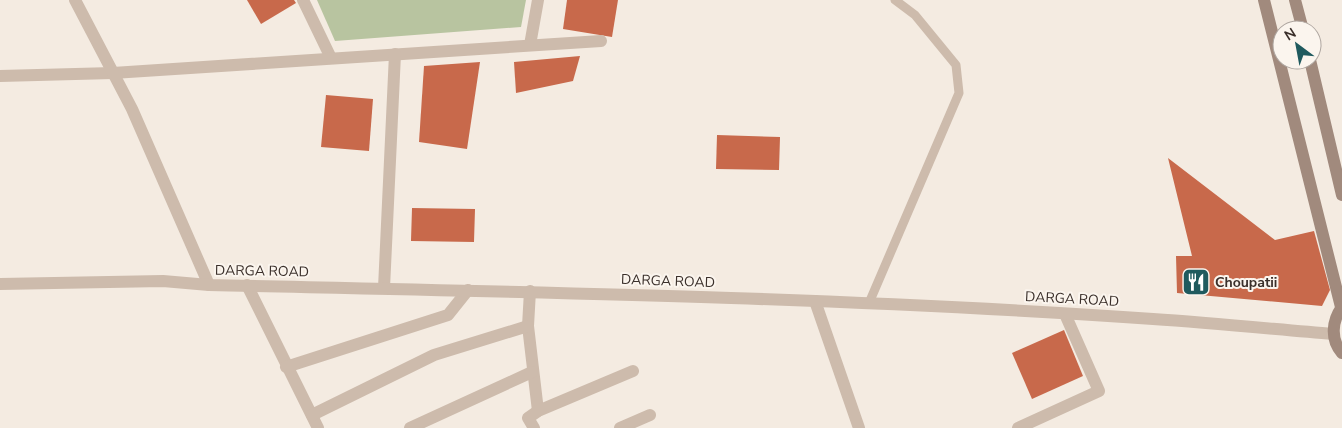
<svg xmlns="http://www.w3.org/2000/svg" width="1342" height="428" font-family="'Nunito Sans',sans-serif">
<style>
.green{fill:#b8c4a0}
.building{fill:#c8694b}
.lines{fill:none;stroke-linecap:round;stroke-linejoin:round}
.service{stroke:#cdbbac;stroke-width:9}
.minor{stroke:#cdbbac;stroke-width:12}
.tertiary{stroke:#cdbbac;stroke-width:12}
.secondary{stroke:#a18a7d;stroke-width:12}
.labels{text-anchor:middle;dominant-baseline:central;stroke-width:4;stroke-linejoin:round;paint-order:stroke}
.street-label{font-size:14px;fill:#3b302b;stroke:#fbf5ee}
.poi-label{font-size:14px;font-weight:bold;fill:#3b302b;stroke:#fbf5ee;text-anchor:start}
</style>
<rect width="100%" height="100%" fill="#f4ebe1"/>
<path class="green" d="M317 0H526L521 27 335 41Z"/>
<g class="building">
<path d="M247 0H294L296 3 261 24Z"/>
<path d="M567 0H618L612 37 563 29Z"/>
<path d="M580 56 573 81 516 93 514 62Z"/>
<path d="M480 62 467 149 419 142 424 66Z"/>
<path d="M326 95 373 99 369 151 321 147Z"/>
<path d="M717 135 780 137 779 170 716 169Z"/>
<path d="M1168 158 1275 240 1314 231 1330 290 1322 306 1177 293 1176 256H1192Z"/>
<path d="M412 208 475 209 474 242 411 241Z"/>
<path d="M1064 330 1083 376 1032 399 1012 353Z"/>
</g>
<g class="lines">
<path class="service" d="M869 303 959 93 956 65 915 15 895 0"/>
<g class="minor">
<path d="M303 0 331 58"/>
<path d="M530 45 538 0"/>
<path d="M0 76 113 73 601 41"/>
<path d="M247 285 318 428"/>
<path d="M384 288 395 54"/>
<path d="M530 291 528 326 538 411"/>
<path d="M815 301 859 428"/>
<path d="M286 367 448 315 468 290"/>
<path d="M312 415 434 355 528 326"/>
<path d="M410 428 532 372"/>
<path d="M534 428 528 418 538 411 633 371"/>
<path d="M620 428 650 415"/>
<path d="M1018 428 1099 391 1065 314"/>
</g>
<g class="tertiary">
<path d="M75 0 132 109 209 285"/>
<path d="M0 284 163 281 209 285C524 292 839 297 1153 319 1213 323 1273 329 1333 334"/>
</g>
<g class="secondary">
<path d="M1264 0 1341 307"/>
<path d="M1295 0 1303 30"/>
<path d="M1310 60 1342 195"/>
<path d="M1342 307C1332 321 1330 339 1342 353"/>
</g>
</g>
<defs>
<g id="restaurant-square" transform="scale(1.4375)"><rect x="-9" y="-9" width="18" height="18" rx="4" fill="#1f5a5e" stroke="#fbf5ee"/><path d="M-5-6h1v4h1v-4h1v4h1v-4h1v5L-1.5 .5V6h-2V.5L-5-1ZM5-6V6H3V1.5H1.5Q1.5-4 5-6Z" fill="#fff"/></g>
</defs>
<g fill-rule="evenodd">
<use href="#restaurant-square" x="1196" y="282"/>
</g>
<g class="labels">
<g class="street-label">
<text transform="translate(262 271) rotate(1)">DARGA ROAD</text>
<text transform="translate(668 281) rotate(2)">DARGA ROAD</text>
<text transform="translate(1072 299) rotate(3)">DARGA ROAD</text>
</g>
<g class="poi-label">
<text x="1215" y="282">Choupatii</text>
</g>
</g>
<g transform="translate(1297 45) rotate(328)"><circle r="24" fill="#fbf5ee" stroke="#aea6a0"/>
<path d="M0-4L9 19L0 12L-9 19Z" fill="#1f5a5e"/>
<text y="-8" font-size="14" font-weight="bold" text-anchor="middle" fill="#3b302b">N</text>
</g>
</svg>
